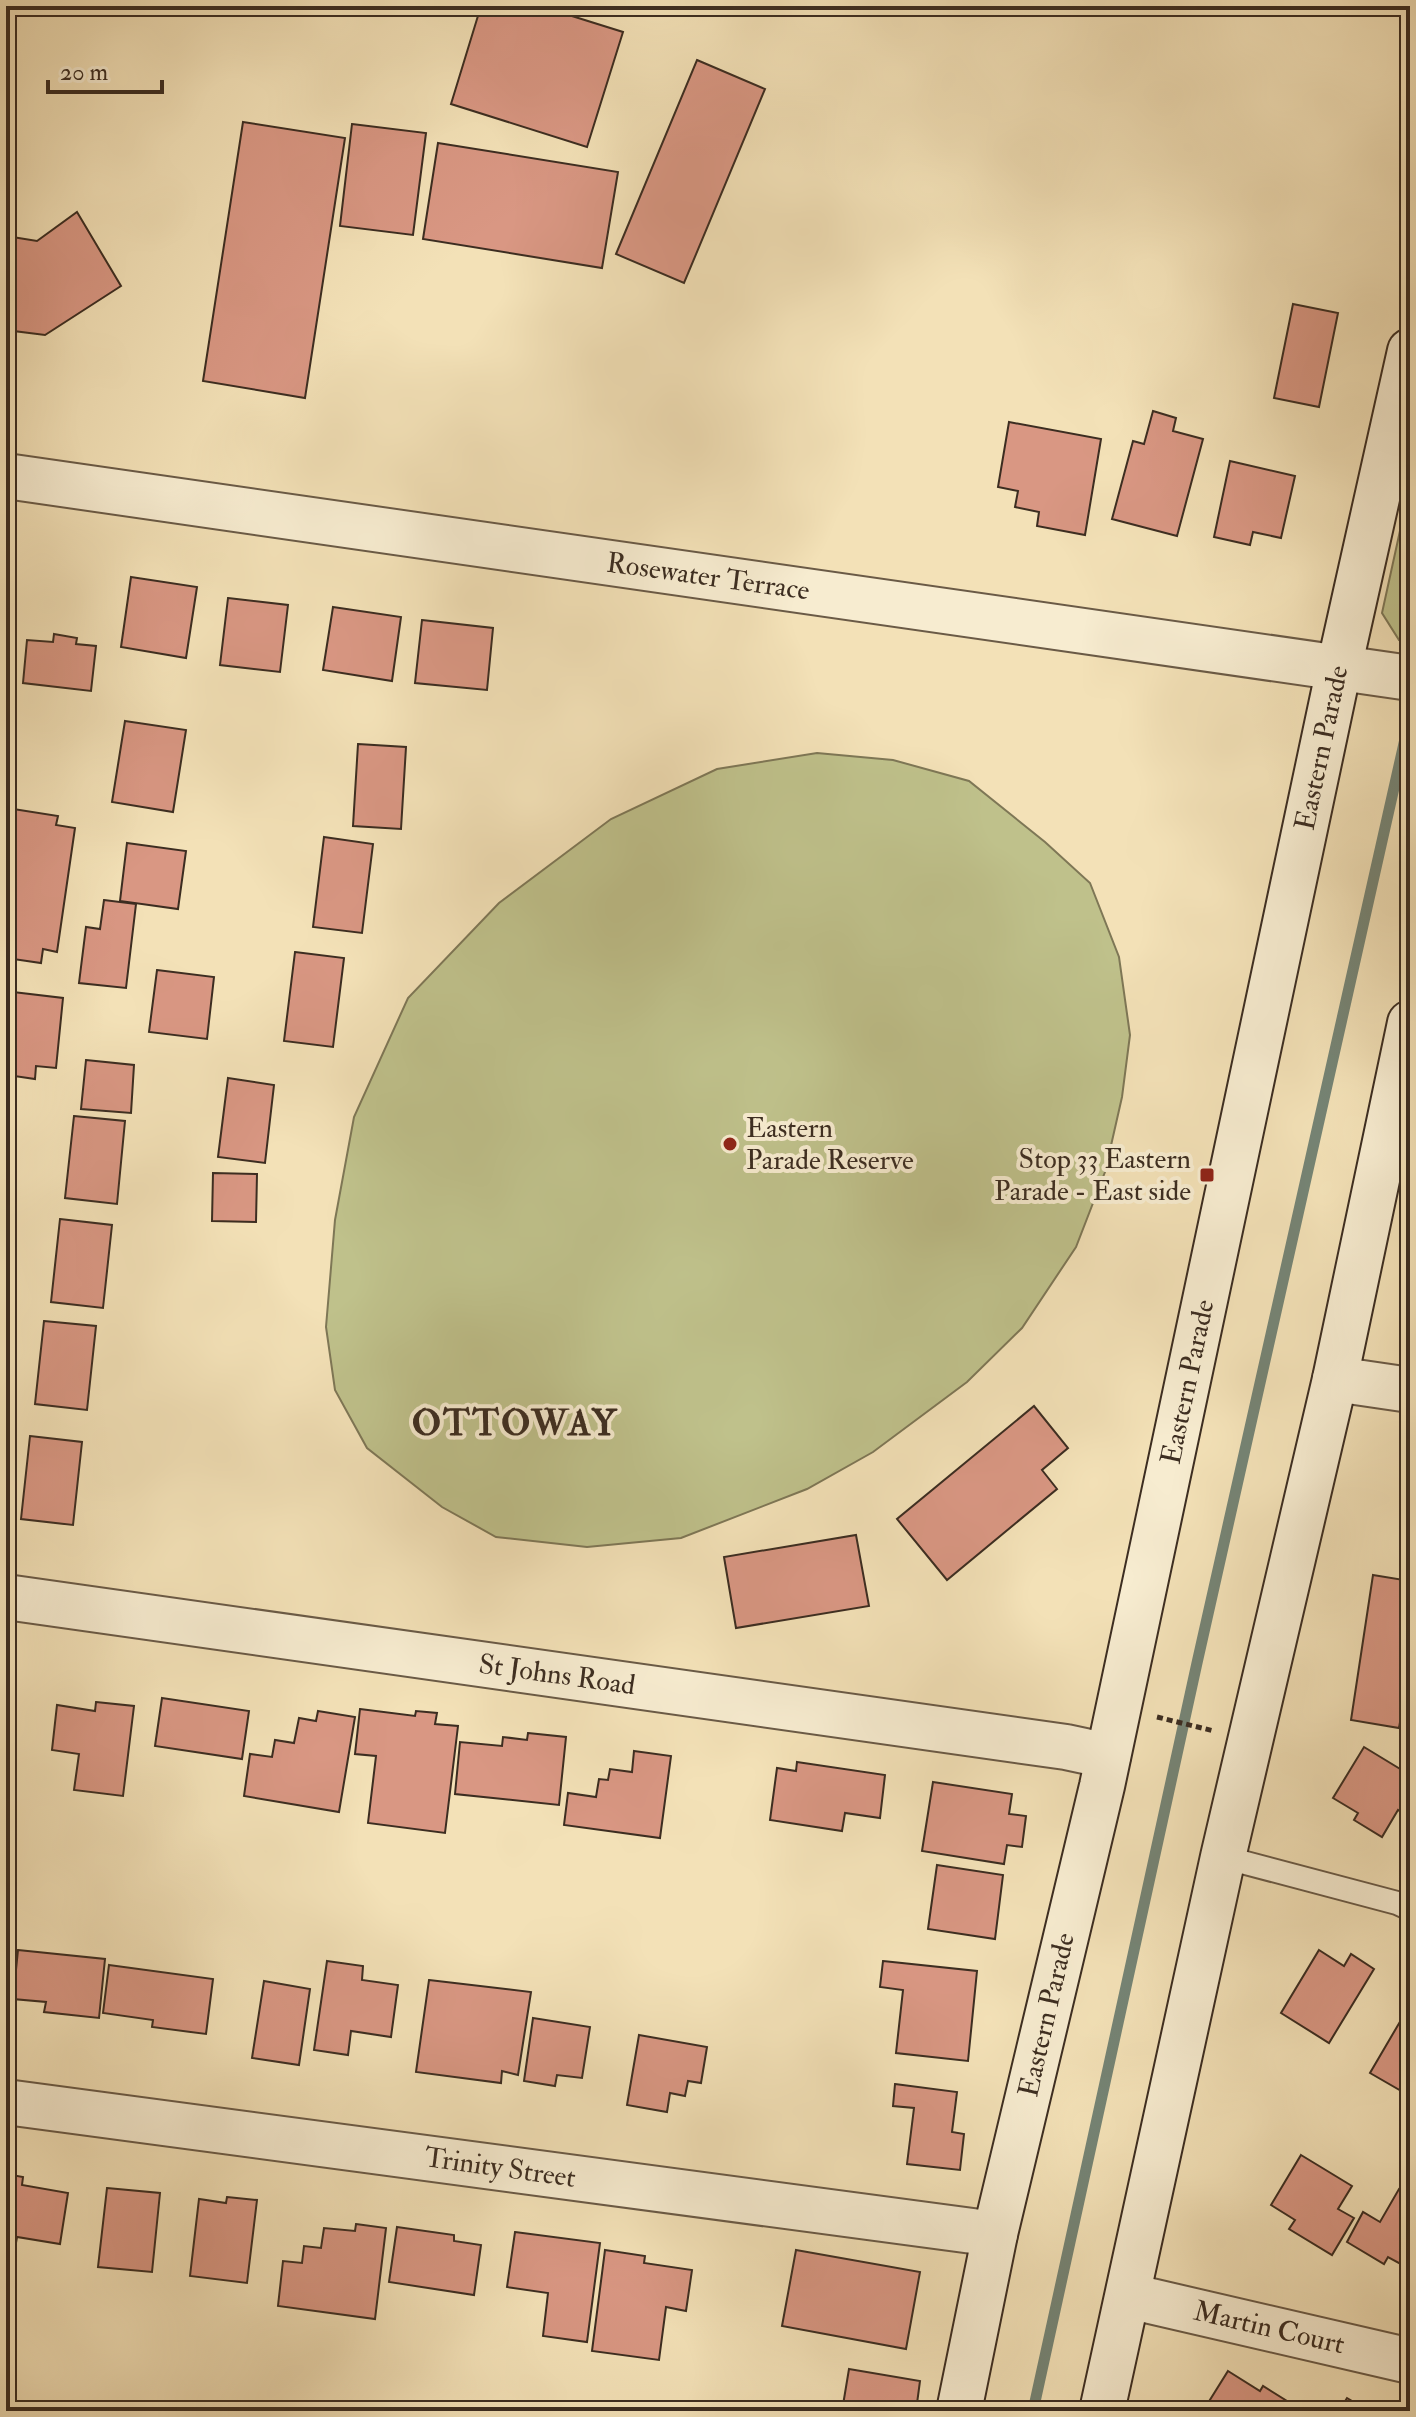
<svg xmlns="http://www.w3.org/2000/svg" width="1416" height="2417" font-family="'IM FELL Double Pica',serif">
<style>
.green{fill:#bfc18b;stroke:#7e7756;stroke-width:2}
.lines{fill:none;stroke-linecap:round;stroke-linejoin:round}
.stream{stroke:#758475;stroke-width:11}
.building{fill:#d99783;stroke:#3c2d21;stroke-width:2}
.service-casing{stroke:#6a5a46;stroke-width:26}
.minor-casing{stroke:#6a5a46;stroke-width:48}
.secondary-casing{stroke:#3c2d21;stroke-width:48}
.path{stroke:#3c2d21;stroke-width:5;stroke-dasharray:6 4;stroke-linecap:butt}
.service{stroke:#f7ecd0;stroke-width:22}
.minor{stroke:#f7ecd0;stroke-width:44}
.secondary{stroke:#f7ecd0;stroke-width:44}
.poi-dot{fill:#8f2418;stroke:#f7ecd0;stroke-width:3}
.labels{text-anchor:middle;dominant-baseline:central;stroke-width:8;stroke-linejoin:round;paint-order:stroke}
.street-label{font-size:28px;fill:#3c2d21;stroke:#f7ecd0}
.poi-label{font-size:28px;fill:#3c2d21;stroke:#f7ecd0;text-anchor:start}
.district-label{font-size:36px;font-weight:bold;letter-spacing:2px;fill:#3c2d21;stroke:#f7ecd0}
</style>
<rect width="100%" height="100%" fill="#f3e1b7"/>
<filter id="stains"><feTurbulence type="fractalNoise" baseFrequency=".0025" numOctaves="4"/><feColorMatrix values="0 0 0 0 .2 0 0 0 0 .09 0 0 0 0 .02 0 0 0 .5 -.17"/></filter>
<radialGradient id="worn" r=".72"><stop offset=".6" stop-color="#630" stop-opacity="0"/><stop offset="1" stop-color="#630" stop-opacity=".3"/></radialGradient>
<g class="green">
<path d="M1410 485V641L1399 640 1382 613Z"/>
<path d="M817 753 893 760 969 781 1045 842 1090 883 1119 957 1130 1035 1122 1097 1105 1172 1076 1247 1022 1328 967 1382 873 1452 807 1489 681 1538 587 1547 496 1537 442 1507 367 1448 335 1390 326 1327 335 1220 354 1117 408 998 499 903 611 819 717 769Z"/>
</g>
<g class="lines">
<path class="stream" d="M1033 2411 1197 1663 1405 739"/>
</g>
<g class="building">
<path d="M481 6H540L623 32 587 147 451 104Z"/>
<path d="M697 60 765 89 684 283 616 254Z"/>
<path d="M243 122 345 138 305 398 203 381Z"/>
<path d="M352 124 426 133 413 235 340 226Z"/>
<path d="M438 143 618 172 602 268 423 239Z"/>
<path d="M77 212 121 286 45 335 6 330V236L37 241Z"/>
<path d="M1293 304 1338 313 1319 407 1274 398Z"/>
<path d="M1153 411 1176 418 1173 431 1203 439 1177 536 1112 519 1133 441 1144 444Z"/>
<path d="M1009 422 1101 439 1085 535 1037 526 1039 512 1015 507 1018 491 998 487Z"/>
<path d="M1230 461 1295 476 1281 538 1253 532 1250 545 1214 537Z"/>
<path d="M131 577 197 587 186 658 121 647Z"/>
<path d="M228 598 288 605 280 672 220 665Z"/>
<path d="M333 607 401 617 392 681 323 670Z"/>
<path d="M6 608 11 609 6 648Z"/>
<path d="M422 620 493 628 487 690 415 683Z"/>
<path d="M54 634 77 638 76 644 96 646 91 691 23 683 27 640 53 642Z"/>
<path d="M125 721 186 730 173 812 112 802Z"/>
<path d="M358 744 406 747 401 829 353 826Z"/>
<path d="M7 808 58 816 56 825 75 828 57 952 43 949 41 963 6 958V897L11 898 15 867 6 866Z"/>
<path d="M324 837 373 844 362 933 313 927Z"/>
<path d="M127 843 186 851 178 909 120 901Z"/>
<path d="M104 900 136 904 126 988 79 983 86 927 100 929Z"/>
<path d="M295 952 344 958 333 1047 284 1041Z"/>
<path d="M157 970 214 977 207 1039 149 1032Z"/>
<path d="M13 992 63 998 56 1068 36 1066 35 1079 8 1075 6 1081V1000L11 1001Z"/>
<path d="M86 1060 134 1065 131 1113 81 1109Z"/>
<path d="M228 1078 274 1085 265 1163 218 1157Z"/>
<path d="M74 1116 125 1121 117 1204 65 1198Z"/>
<path d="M213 1173 257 1174 256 1222 212 1221Z"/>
<path d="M60 1219 112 1225 103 1308 51 1302Z"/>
<path d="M44 1321 96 1326 87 1410 35 1404Z"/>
<path d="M1034 1406 1068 1448 1042 1470 1057 1489 947 1580 897 1519Z"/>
<path d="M30 1436 82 1442 73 1525 21 1519Z"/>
<path d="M1410 1473V1536L1401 1535Z"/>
<path d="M856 1535 869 1606 736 1628 724 1557Z"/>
<path d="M1373 1575 1410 1581V1665L1399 1728 1351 1720Z"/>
<path d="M162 1698 249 1711 242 1759 155 1746Z"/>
<path d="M96 1702 134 1706 123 1796 74 1790 79 1754 52 1750 57 1705 95 1711Z"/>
<path d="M360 1709 415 1716 416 1711 437 1713 435 1724 458 1726 445 1833 368 1823 376 1756 355 1754Z"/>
<path d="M318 1711 355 1717 339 1812 244 1796 250 1754 272 1757 275 1740 294 1743 299 1718 316 1721Z"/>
<path d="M528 1733 566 1737 559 1805 455 1794 460 1742 502 1746 503 1737 527 1740Z"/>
<path d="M1364 1747 1410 1775V1818L1398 1810 1382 1837 1354 1820 1358 1813 1333 1798Z"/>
<path d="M634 1751 671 1756 660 1838 564 1825 568 1793 596 1797 599 1779 608 1780 610 1769 632 1772Z"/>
<path d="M797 1762 885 1775 880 1818 845 1813 842 1831 770 1820 777 1768 796 1771Z"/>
<path d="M933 1782 1012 1794 1009 1814 1026 1816 1022 1847 1007 1845 1004 1864 922 1851Z"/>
<path d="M937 1865 1003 1875 995 1939 928 1929Z"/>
<path d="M18 1950 105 1959 99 2018 44 2012 46 2002 13 1999Z"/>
<path d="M1319 1950 1344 1966 1351 1954 1374 1969 1329 2043 1281 2013Z"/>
<path d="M327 1961 363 1966 362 1980 398 1985 391 2037 351 2031 348 2055 314 2050Z"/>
<path d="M883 1961 977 1971 968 2061 896 2053 903 1990 880 1987Z"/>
<path d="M109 1965 213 1979 206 2034 152 2027 153 2020 103 2013Z"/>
<path d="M429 1980 531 1992 518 2075 502 2071 501 2083 416 2072Z"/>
<path d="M264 1981 310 1989 299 2065 252 2058Z"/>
<path d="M1408 2008 1410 2009V2096L1370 2073Z"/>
<path d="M533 2018 590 2027 582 2078 557 2075 555 2086 524 2081Z"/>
<path d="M639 2035 707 2047 701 2083 688 2081 685 2096 670 2093 667 2112 627 2105Z"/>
<path d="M895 2084 957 2092 952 2132 964 2134 960 2170 907 2164 914 2108 893 2106Z"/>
<path d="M1301 2155 1352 2186 1338 2209 1354 2218 1332 2255 1289 2229 1295 2220 1271 2205Z"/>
<path d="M6 2174 23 2177 22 2185 68 2193 60 2244 17 2237 11 2272H6Z"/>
<path d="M107 2188 160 2193 152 2272 98 2267Z"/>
<path d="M1399 2189 1410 2195V2269L1388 2257 1384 2264 1347 2242 1363 2212 1380 2222Z"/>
<path d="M227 2197 257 2200 247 2283 190 2276 199 2199 226 2203Z"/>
<path d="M356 2224 386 2228 375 2319 278 2306 283 2261 302 2263 304 2246 321 2248 324 2228 355 2231Z"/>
<path d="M397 2227 454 2235V2241L481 2245 474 2295 389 2282Z"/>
<path d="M515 2232 600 2243 587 2342 543 2336 548 2293 507 2287Z"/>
<path d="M605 2250 645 2256 644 2263 692 2270 686 2311 666 2307 659 2360 592 2351Z"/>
<path d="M796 2250 920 2272 906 2349 782 2326Z"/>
<path d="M849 2369 920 2381 916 2411H842Z"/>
<path d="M1228 2371 1260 2391 1263 2386 1303 2411H1203Z"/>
<path d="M1347 2398 1369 2411H1339Z"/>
</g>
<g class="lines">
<g class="service-casing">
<path id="service" d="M1223 1857 1397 1903 1410 1909"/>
</g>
<g class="minor-casing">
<g id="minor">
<path d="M6 476 1410 678"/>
<path d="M1335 1379 1410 1390"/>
<path d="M6 1597 1066 1747 1108 1756"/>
<path d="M6 2102 995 2234"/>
<path d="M1129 2296 1410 2361"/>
</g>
</g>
<g class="secondary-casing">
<g id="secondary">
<path d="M959 2411 995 2234 1102 1786 1339 668 1410 351"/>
<path d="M1102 2411 1223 1857 1335 1379 1410 1023"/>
</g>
</g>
<path class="path" d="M1157 1717 1214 1731"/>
<use href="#service" class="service"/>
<use href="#minor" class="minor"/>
<use href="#secondary" class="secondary"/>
</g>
<g class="poi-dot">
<circle cx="730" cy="1144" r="8"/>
<rect x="1199" y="1167" width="16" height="16" rx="4"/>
</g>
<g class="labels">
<g class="street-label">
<text transform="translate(708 577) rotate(8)">Rosewater Terrace</text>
<text transform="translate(1322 748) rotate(-78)">Eastern Parade</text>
<text transform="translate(1188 1382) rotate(-78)">Eastern Parade</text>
<text transform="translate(557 1675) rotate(8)">St Johns Road</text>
<text transform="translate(1047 2015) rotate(-77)">Eastern Parade</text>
<text transform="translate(500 2168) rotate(8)">Trinity Street</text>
<text transform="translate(1269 2328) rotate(13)">Martin Court</text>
</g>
<g class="poi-label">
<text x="746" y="1128">Eastern<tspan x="746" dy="32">Parade Reserve</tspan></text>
<text x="1191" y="1159" text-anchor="end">Stop 33 Eastern<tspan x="1191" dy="32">Parade - East side</tspan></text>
</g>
<g class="district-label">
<text x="515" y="1423">OTTOWAY</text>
</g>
</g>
<rect width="1416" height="2417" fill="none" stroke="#f3e1b7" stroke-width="32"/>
<rect x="8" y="8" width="1400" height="2401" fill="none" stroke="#3c2d21" stroke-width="4"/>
<rect x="16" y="16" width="1384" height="2385" fill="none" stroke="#3c2d21" stroke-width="2"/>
<path d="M48 80v12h114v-12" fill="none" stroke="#3c2d21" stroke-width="4"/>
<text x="60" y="80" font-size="24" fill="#3c2d21" stroke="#f7ecd0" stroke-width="6" paint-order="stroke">20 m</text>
<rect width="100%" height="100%" filter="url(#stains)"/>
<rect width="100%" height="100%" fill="url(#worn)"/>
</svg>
